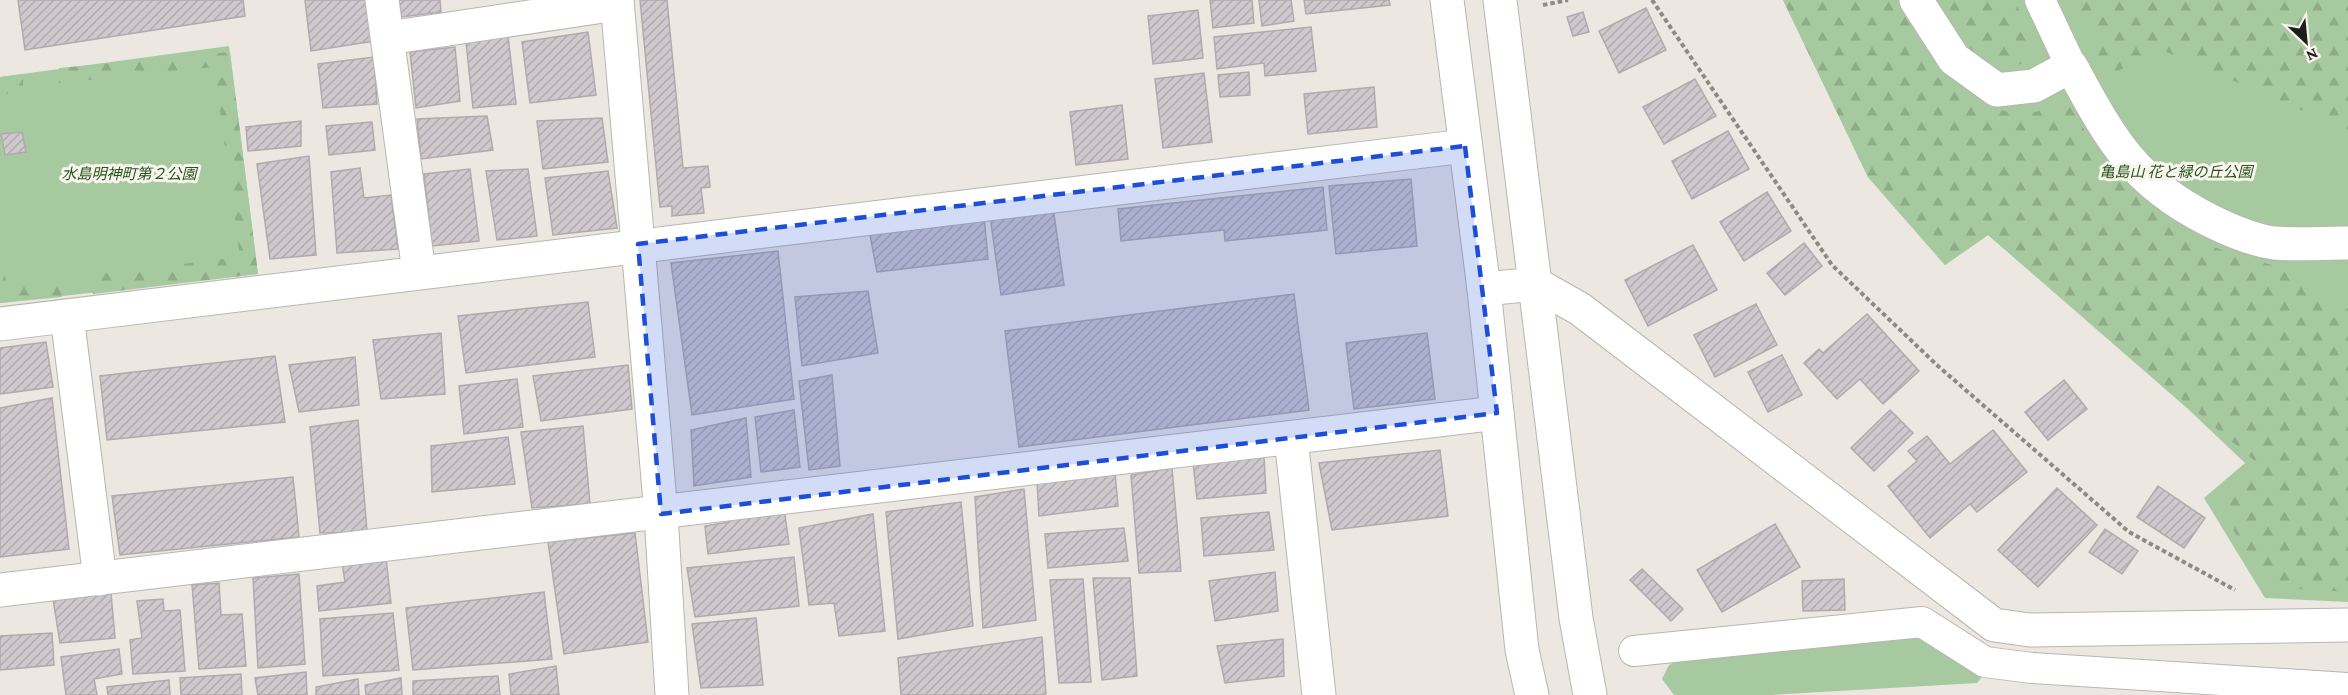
<svg xmlns="http://www.w3.org/2000/svg" width="2348" height="695" font-family="'Crimson Pro','Noto Sans JP',serif">
<style>
.green{fill:#a7c9a0}
.forest{fill:url(#forest-firs)}
.building{fill:url(#building-hatch);stroke:#b1aaad;stroke-width:1.5}
.lines{fill:none;stroke-linecap:round;stroke-linejoin:round}
.pedestrian-casing{stroke:#bab5af;stroke-width:32}
.minor-casing{stroke:#bab5af;stroke-width:35}
.tertiary-casing{stroke:#bab5af;stroke-width:35}
.path{stroke:#8d8a85;stroke-width:4;stroke-dasharray:4.5 3;stroke-linecap:butt}
.pedestrian{stroke:#fff;stroke-width:30}
.minor{stroke:#fff;stroke-width:33}
.tertiary{stroke:#fff;stroke-width:33}
.marked{fill:#1d4ed8;fill-opacity:0.2;stroke:#1d4ed8;stroke-width:4.5;stroke-dasharray:12 8;stroke-linejoin:round}
.labels{text-anchor:middle;dominant-baseline:central;stroke-width:6;stroke-linejoin:round;paint-order:stroke}
.park-label{font-size:15px;font-style:italic;fill:#245619;stroke:#f9f4ee}
</style>
<defs>
<pattern id="forest-firs" width="22" height="20" patternUnits="userSpaceOnUse" patternTransform="scale(1.5)"><rect width="22" height="20" fill="#a7c9a0"/><path d="M5 1l3.5 6h-7zM16 11l3.5 6h-7z" fill="#8fac89"/></pattern>
<pattern id="building-hatch" width="6" height="6" patternUnits="userSpaceOnUse" patternTransform="scale(1.5)"><rect width="6" height="6" fill="#cfc8cc"/><path d="M-1 1l2-2M0 6l6-6M5 7l2-2" fill="none" stroke="#b1abaf"/></pattern>
</defs>
<rect width="100%" height="100%" fill="#ece7e1"/>
<g class="green">
<path d="M1783 0H2348V602L2265 598 2204 498 2245 463 2188 409 1988 235 1945 265 1868 177Z"/>
<path d="M229 46 258 274 0 303V77Z"/>
<path d="M1902 635 1929 641 1982 677 1977 683 1771 695H1674L1662 679 1669 665 1685 657Z"/>
</g>
<g class="forest">
<path d="M1783 0H1897L1928 62 1981 104 2022 116 2067 102 2112 174 2161 216 2210 246 2275 266 2348 309V592L2268 587 2215 500 2257 463 1988 235 1945 265 1868 177Z"/>
<path d="M1936 0H2015L2034 46 2029 59C2024 62 2018 66 2012 67 1979 76 1951 23 1936 0Z"/>
<path d="M2076 0H2348V130L2164 51 2106 76Z"/>
<path d="M230 52 258 274 93 294 90 275 240 257 214 67 59 83V68Z"/>
<path d="M23 74V91L0 95V77Z"/>
<path d="M0 244 7 287 59 279 62 297 0 303Z"/>
</g>
<g class="building">
<path d="M18 0H243L245 16 25 50Z"/>
<path d="M305 0H369L374 41 311 51Z"/>
<path d="M399 0H440L441 12 401 17Z"/>
<path d="M640 0H667L683 168 708 166 710 187 701 188 704 213 672 216V206L660 207Z"/>
<path d="M1210 0H1252L1254 23 1213 28Z"/>
<path d="M1259 0H1291L1294 21 1262 26Z"/>
<path d="M1304 0H1389L1390 5 1306 14Z"/>
<path d="M1646 8 1666 50 1619 73 1599 31Z"/>
<path d="M1198 10 1203 58 1153 64 1148 16Z"/>
<path d="M1583 12 1589 32 1573 36 1567 17Z"/>
<path d="M1311 27 1316 71 1265 76 1264 63 1217 69 1214 37Z"/>
<path d="M588 32 596 95 530 103 522 42Z"/>
<path d="M508 36 516 104 473 108 466 42Z"/>
<path d="M455 47 460 101 416 108 410 52Z"/>
<path d="M374 57 377 104 323 108 318 64Z"/>
<path d="M1249 72 1250 95 1220 97 1218 75Z"/>
<path d="M1204 73 1212 142 1163 148 1155 79Z"/>
<path d="M1695 79 1716 116 1664 144 1643 107Z"/>
<path d="M1374 87 1377 127 1308 134 1304 94Z"/>
<path d="M1122 105 1128 159 1076 165 1070 112Z"/>
<path d="M487 116 493 150 421 159 417 119Z"/>
<path d="M602 118 608 162 543 169 537 121Z"/>
<path d="M301 121V146L248 151 246 127Z"/>
<path d="M372 122 375 150 329 155 326 126Z"/>
<path d="M1728 131 1749 169 1692 199 1672 161Z"/>
<path d="M22 132 26 152 5 155 1 134Z"/>
<path d="M309 156 316 255 270 259 257 164Z"/>
<path d="M360 168 364 198 391 195 398 249 337 253 331 172Z"/>
<path d="M470 169 479 241 432 246 424 174Z"/>
<path d="M528 169 537 236 497 240 486 171Z"/>
<path d="M608 171 617 228 553 235 545 178Z"/>
<path d="M1411 179 1417 246 1336 254 1329 186Z"/>
<path d="M1323 187 1327 230 1225 241 1224 230 1121 241 1118 209Z"/>
<path d="M1767 192 1791 231 1744 261 1720 222Z"/>
<path d="M1053 207 1064 285 1001 295 990 216Z"/>
<path d="M984 215 988 259 877 272 869 230Z"/>
<path d="M1804 243 1822 266 1785 295 1767 273Z"/>
<path d="M1693 245 1717 290 1648 326 1625 280Z"/>
<path d="M778 251 794 399 692 415 671 263Z"/>
<path d="M868 291 878 353 802 366 795 297Z"/>
<path d="M1294 294 1309 410 1019 447 1005 331Z"/>
<path d="M588 302 595 357 466 373 458 316Z"/>
<path d="M1756 304 1777 345 1715 377 1694 335Z"/>
<path d="M1867 314 1919 371 1883 404 1860 379 1837 399 1804 363 1819 349 1823 353Z"/>
<path d="M441 333 445 394 381 399 373 340Z"/>
<path d="M1427 333 1435 399 1354 409 1346 343Z"/>
<path d="M46 342 53 387 0 394V348Z"/>
<path d="M1782 355 1802 395 1768 412 1748 372Z"/>
<path d="M275 356 285 422 107 440 100 376Z"/>
<path d="M355 357 359 405 299 412 289 365Z"/>
<path d="M628 365 632 409 541 421 533 376Z"/>
<path d="M832 375 840 466 809 470 799 381Z"/>
<path d="M517 379 523 427 464 434 459 386Z"/>
<path d="M2064 380 2087 409 2048 440 2025 412Z"/>
<path d="M52 398 69 549 0 557V408Z"/>
<path d="M794 410 800 467 761 472 755 417Z"/>
<path d="M1890 410 1913 433 1874 471 1851 448Z"/>
<path d="M746 418 751 477 694 486 691 430Z"/>
<path d="M358 420 367 532 320 533 310 427Z"/>
<path d="M583 426 590 504 532 508 521 432Z"/>
<path d="M1993 430 2027 472 1977 512 1970 504 1930 538 1888 486 1917 461 1908 451 1927 436 1950 464Z"/>
<path d="M508 437 515 484 432 492 431 446Z"/>
<path d="M1440 450 1448 516 1332 530 1319 463Z"/>
<path d="M1264 456 1266 493 1197 499 1193 462Z"/>
<path d="M1172 468 1181 571 1139 573 1131 475Z"/>
<path d="M1115 473 1118 506 1039 516 1037 481Z"/>
<path d="M293 477 299 537 120 555 112 496Z"/>
<path d="M2158 486 2205 518 2184 548 2137 517Z"/>
<path d="M2057 488 2097 525 2038 587 1998 550Z"/>
<path d="M1024 489 1036 620 983 628 975 497Z"/>
<path d="M961 502 973 626 898 639 886 512Z"/>
<path d="M784 508 789 544 708 554 705 526 729 522 728 512Z"/>
<path d="M1269 512 1274 550 1204 556 1201 518Z"/>
<path d="M873 514 885 631 839 636 834 603 809 605 799 528Z"/>
<path d="M1775 524 1800 567 1722 612 1697 570Z"/>
<path d="M1124 528 1128 561 1048 568 1045 534Z"/>
<path d="M2105 529 2138 551 2122 574 2089 552Z"/>
<path d="M635 533 648 642 564 654 548 542Z"/>
<path d="M794 557 799 606 695 617 687 568Z"/>
<path d="M386 558 391 603 319 611 317 586 345 582 342 562Z"/>
<path d="M1642 569 1683 609 1671 621 1630 580Z"/>
<path d="M1275 572 1278 611 1215 621 1209 581Z"/>
<path d="M299 574 305 664 258 668 253 578Z"/>
<path d="M1093 578H1130L1137 676 1102 680Z"/>
<path d="M1083 579 1091 682 1059 683 1050 580Z"/>
<path d="M1844 579 1845 610 1803 611 1802 581Z"/>
<path d="M219 583 221 615 242 614 246 666 199 669 192 585Z"/>
<path d="M544 592 552 659 413 670 406 608Z"/>
<path d="M111 593 115 638 60 643 53 599Z"/>
<path d="M163 599 164 611 180 610 185 671 133 674 130 640 142 638 137 601Z"/>
<path d="M393 613 399 670 323 676 320 619Z"/>
<path d="M756 618 763 685 701 688 692 624Z"/>
<path d="M52 633 54 665 0 670V636Z"/>
<path d="M1042 637 1046 695H901L898 658Z"/>
<path d="M1283 639 1284 676 1225 683 1217 646Z"/>
<path d="M119 649 122 674 94 679 97 695H66L61 657Z"/>
<path d="M556 666 559 695H511L509 674Z"/>
<path d="M306 672 307 695H258L255 678Z"/>
<path d="M241 674 242 695H181L180 678Z"/>
<path d="M498 676 500 695H413V681Z"/>
<path d="M401 678 402 695H366L365 685Z"/>
<path d="M358 679 359 695H316V687Z"/>
<path d="M169 680 170 695H108L107 687Z"/>
</g>
<g class="lines">
<g class="pedestrian-casing">
<g id="pedestrian">
<path d="M2040 0 2071 66"/>
<path d="M1634 651 1922 622 1985 662 2032 668 2348 688"/>
</g>
</g>
<g class="minor-casing">
<g id="minor">
<path d="M382 0 419 272"/>
<path d="M617 0 661 514 672 695"/>
<path d="M1916 0 1954 59 1997 90 2034 86 2071 66C2110 138 2133 182 2209 220 2229 230 2252 240 2274 243 2298 245 2324 243 2348 243"/>
<path d="M388 38 617 4"/>
<path d="M1484 289 1536 284 1580 309 1994 625 2030 630 2348 625"/>
<path d="M67 316 100 579"/>
<path d="M1291 438 1319 695"/>
<path d="M0 590 1497 413"/>
</g>
</g>
<g class="tertiary-casing">
<g id="tertiary">
<path d="M1447 0 1484 289 1522 650 1532 695"/>
<path d="M1500 0 1576 618 1590 695"/>
<path d="M0 324 1465 146"/>
</g>
</g>
<g class="path">
<path d="M1652 0 1832 265 1938 366 2129 532 2235 590"/>
<path d="M1543 5 1568 0"/>
</g>
<use href="#pedestrian" class="pedestrian"/>
<use href="#minor" class="minor"/>
<use href="#tertiary" class="tertiary"/>
</g>
<path class="marked" d="M1465 146 1497 413 661 514 638 244Z"/>
<g class="labels">
<g class="park-label">
<text x="2176" y="172">亀島山 花と緑の丘公園</text>
<text x="129" y="174">水島明神町第２公園</text>
</g>
</g>
<g transform="translate(2306 42) rotate(154)" stroke="#f9f4ee" stroke-width="4.5" paint-order="stroke">
<path d="M0-4.5L10 22L0 15L-10 22Z" fill="#1f1d1b"/>
<text y="-9" font-size="16" font-weight="bold" text-anchor="middle" fill="#1f1d1b">N</text>
</g>
</svg>
